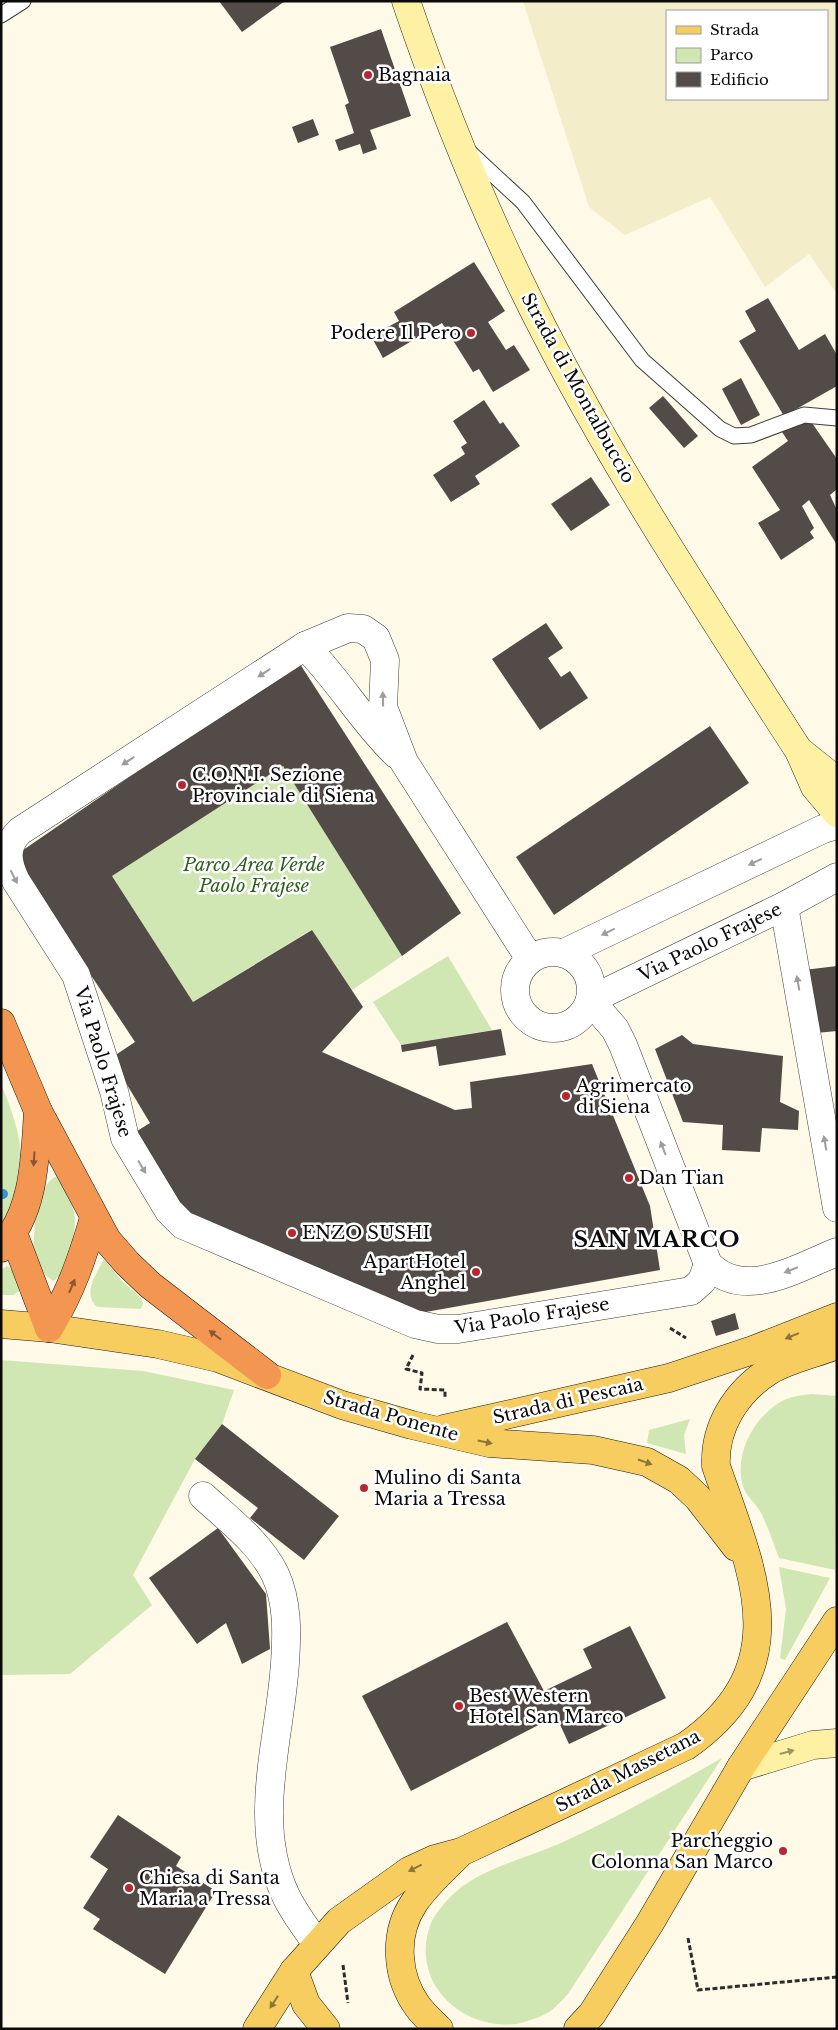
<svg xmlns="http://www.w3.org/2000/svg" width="838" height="2030" font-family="'Libre Baskerville',serif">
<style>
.farmland{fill:#f3eec9;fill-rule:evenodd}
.green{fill:#d0e7b3}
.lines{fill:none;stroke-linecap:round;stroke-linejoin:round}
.stream{stroke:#3694ca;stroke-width:10}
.building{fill:#524b47}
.lane-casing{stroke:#3d3d3d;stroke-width:17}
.street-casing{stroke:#3d3d3d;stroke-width:29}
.secondary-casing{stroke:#2c2c2c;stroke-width:29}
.primary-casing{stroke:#1b1b1b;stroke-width:29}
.highway-casing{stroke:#1b1b1b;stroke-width:29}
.path{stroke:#2c2c2c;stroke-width:3;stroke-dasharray:5 2.5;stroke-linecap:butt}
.lane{stroke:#fff;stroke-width:15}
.street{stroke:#fff;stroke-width:28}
.secondary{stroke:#fef1a3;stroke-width:28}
.primary{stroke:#f7cd60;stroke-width:28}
.highway{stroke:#f29652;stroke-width:28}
.oneway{fill:#9d9d9d}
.oneway2{fill:#8a5732}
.oneway3{fill:#8c7539}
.oneway4{fill:#9c9566}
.poi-dot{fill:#b72631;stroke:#fff;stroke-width:2}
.labels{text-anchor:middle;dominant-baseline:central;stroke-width:5;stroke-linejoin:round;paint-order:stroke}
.poi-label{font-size:18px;fill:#0a0a0a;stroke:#fff;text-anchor:start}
.street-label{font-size:18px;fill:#0a0a0a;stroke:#fff}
.park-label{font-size:18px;font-style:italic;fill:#2d601d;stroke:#fff}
.district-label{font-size:22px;font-weight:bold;letter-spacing:1px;fill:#0a0a0a;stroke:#fff}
</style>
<rect width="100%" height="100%" fill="#fff9e8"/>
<path class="farmland" d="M523 1H837V294L809 254 765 287 710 197 625 235 589 207ZM667 11H827V99H667Z"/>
<g class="green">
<path d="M283 766 402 956 352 990 311 930 193 1002 112 876Z"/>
<path d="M448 956 492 1030 401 1045 373 1002Z"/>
<path d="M1 1084C22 1134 34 1179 1 1226Z"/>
<path d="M58 1176C64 1188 71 1199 74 1212 78 1228 68 1274 53 1281L37 1268 33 1260C34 1239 34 1183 58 1176Z"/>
<path d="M104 1259 122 1281 141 1298 143 1303 141 1309 97 1307C82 1293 96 1275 104 1259Z"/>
<path d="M7 1266 17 1273 20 1290 14 1295H1V1270Z"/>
<path d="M1 1360 143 1371 234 1390 222 1424 195 1459 133 1575 152 1605 70 1674 1 1675Z"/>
<path d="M812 1394 837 1396 835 1570 779 1558C773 1543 768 1526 760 1511 756 1504 748 1498 744 1489 732 1457 753 1417 782 1401 792 1396 802 1395 812 1394Z"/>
<path d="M690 1419 684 1435 686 1454 647 1443 649 1430Z"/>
<path d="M779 1567 830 1578 785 1660 780 1658 786 1609Z"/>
<path d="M722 1758 568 1994C563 1999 558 2005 552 2010 542 2017 529 2021 517 2024 458 2030 409 1979 431 1923 436 1911 449 1898 458 1890 483 1868 530 1857 561 1843 616 1818 669 1788 722 1758Z"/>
</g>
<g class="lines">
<path class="stream" d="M1 1194H3"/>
</g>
<g class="building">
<path d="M219 1H285L242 32Z"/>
<path d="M381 29 411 116 370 130 377 149 363 154 360 144 339 151 335 140 354 133 345 105 349 103 330 47Z"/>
<path d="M313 119 319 135 298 143 292 127Z"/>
<path d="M474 262 505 311 488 322 506 350 514 345 530 370 493 392 479 369 473 372 442 323 383 358 371 336 399 321 394 312Z"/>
<path d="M768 298 799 350 825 334 837 355V386L784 416 739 341 756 331 745 311Z"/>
<path d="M741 378 760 415 741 425 722 389Z"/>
<path d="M663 396 698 436 684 448 649 408Z"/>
<path d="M484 400 500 424 503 422 520 446 475 476 480 484 451 502 433 475 465 454 461 447 467 443 453 421Z"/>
<path d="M788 421 812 423 837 459V489L830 495 837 510V545L809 500 802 506 814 528 810 532 814 538 781 560 758 523 780 510 752 467 788 441 780 429Z"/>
<path d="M591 477 610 505 571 531 551 504Z"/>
<path d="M546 623 563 648 548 658 561 677 570 671 588 698 540 730 492 659Z"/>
<path d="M298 661 461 913 402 956 283 766 112 876 193 1002 312 930 363 1007 322 1052 455 1110 472 1108 470 1082 592 1064 650 1206 660 1270 420 1313 176 1211 129 1136 150 1123 111 1058 135 1042 13 857Z"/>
<path d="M710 726 749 783 554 915 516 857Z"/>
<path d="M837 966V1031L816 1033 804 970Z"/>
<path d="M501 1029 506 1055 439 1066 436 1046 402 1052 401 1045Z"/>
<path d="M682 1035 693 1044 783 1056 780 1102 799 1111 798 1130 762 1128 760 1152 722 1150 723 1125 683 1122 655 1049Z"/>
<path d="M735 1313 739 1329 716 1336 711 1321Z"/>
<path d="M222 1424 339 1516 304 1560 250 1518 258 1508 195 1459Z"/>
<path d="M218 1528 266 1594 270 1649 242 1664 226 1623 197 1644 149 1578Z"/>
<path d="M507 1622 544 1691 592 1668 583 1649 630 1626 666 1698 569 1744 556 1716 411 1791 362 1696Z"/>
<path d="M118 1815 181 1857 176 1866 216 1891 165 1974 93 1929 100 1919 83 1908 108 1869 90 1857Z"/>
</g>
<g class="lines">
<g class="lane-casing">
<g id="lane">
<path d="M1 15 23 1"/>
<path d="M469 152 523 202 642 360 720 429 734 436 751 435 804 415 837 418"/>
</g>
</g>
<g class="street-casing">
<g id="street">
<path d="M305 646C339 680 361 720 396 754"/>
<path d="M837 877 784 906 590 1000 615 1029 623 1045 708 1264C744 1302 798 1267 837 1252"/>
<path d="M784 906 837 1208"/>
<circle cx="553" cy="990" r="38"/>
<path d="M564 953 823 829 837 825"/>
<path d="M530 959 404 762 383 707 385 660 376 638 363 629 348 628 305 646 20 831C4 846 7 863 16 881L76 975 114 1091 125 1138 169 1211 183 1225 415 1324 438 1329H458L691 1291 702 1281 708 1264"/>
<path d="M203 1496C228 1519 260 1543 275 1574 288 1602 287 1633 285 1663 280 1740 251 1822 286 1896 294 1913 306 1928 317 1944"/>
</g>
</g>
<g class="secondary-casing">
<g id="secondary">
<path d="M406 1C438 95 475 188 518 278 597 443 700 597 799 751L815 787 837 813"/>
<path d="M802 753 837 781"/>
<path d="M741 1767 813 1745 837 1743"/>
</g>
</g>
<g class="primary-casing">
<g id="primary">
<path d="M1 1324 49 1328 158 1344 218 1358 342 1405 412 1425 489 1443 593 1450 647 1462 679 1480 698 1498 736 1547"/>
<path d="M444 1429 669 1378 753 1350 837 1317"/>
<path d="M294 1971 306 2004 326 2029"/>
<path d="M257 2029 294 1971 339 1921 409 1871 435 1859 461 1852 686 1746C799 1667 753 1573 716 1466 714 1427 736 1392 769 1371 786 1360 817 1353 837 1345"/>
<path d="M439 2029C432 2022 424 2015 418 2007 396 1977 393 1934 414 1903 426 1885 443 1870 458 1855"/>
<path d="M578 2029 592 2014 650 1923 741 1767 837 1621"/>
</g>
</g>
<g class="highway-casing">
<g id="highway">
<path d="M1 1023 38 1111 107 1240 127 1263 150 1285 267 1375"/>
<path d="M13 1233 49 1328"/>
<path d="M1 1248C35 1212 35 1157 38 1111"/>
<path d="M49 1328C71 1291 82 1259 94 1218"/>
</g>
</g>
<g class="path">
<path d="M670 1328 686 1338"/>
<path d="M413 1355 406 1369 422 1373 420 1389 445 1390V1397"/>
<path d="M688 1938 698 1990 837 1977"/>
<path d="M343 1965 348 2003"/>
</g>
<use href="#lane" class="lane"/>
<use href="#street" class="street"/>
<use href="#secondary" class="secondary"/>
<use href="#primary" class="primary"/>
<use href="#highway" class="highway"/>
</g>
<defs><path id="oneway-solid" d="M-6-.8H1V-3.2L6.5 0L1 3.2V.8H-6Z" transform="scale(1.25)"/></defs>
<g class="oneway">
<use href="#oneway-solid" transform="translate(264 673) rotate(147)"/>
<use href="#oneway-solid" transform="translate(383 699) rotate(-91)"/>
<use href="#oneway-solid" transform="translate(128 761) rotate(147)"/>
<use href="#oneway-solid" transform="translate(755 862) rotate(155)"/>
<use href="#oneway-solid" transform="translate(14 877) rotate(63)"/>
<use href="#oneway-solid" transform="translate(608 932) rotate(154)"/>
<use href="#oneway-solid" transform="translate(798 983) rotate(-100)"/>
<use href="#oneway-solid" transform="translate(825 1143) rotate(-100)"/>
<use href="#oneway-solid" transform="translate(663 1148) rotate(-111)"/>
<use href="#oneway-solid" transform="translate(142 1167) rotate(59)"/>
<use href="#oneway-solid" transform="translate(791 1270) rotate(158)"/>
</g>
<g class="oneway2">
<use href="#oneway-solid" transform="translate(34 1159) rotate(94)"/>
<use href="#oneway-solid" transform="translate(72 1286) rotate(-67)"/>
<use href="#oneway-solid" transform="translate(215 1335) rotate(-143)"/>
</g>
<g class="oneway3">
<use href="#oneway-solid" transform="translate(792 1336) rotate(158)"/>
<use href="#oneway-solid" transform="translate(485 1442) rotate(12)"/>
<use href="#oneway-solid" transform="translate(645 1462) rotate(19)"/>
<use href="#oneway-solid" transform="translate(415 1868) rotate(153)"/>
<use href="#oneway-solid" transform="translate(274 2002) rotate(123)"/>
</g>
<use class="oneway4" href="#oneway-solid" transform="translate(787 1752) rotate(-15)"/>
<g class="poi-dot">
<circle cx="368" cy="75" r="5"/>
<circle cx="471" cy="333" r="5"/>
<circle cx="182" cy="785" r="5"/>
<circle cx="566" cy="1096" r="5"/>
<circle cx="629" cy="1178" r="5"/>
<circle cx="292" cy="1233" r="5"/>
<circle cx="476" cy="1272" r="5"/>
<circle cx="364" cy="1488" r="5"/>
<circle cx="459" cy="1706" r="5"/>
<circle cx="783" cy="1851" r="5"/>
<circle cx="129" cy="1888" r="5"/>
</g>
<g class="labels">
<g class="poi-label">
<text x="378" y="75">Bagnaia</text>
<text x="461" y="333" text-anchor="end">Podere Il Pero</text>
<text x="192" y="775">C.O.N.I. Sezione<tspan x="192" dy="21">Provinciale di Siena</tspan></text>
<text x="576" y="1086">Agrimercato<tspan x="576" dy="21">di Siena</tspan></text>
<text x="639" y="1178">Dan Tian</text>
<text x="302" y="1233">ENZO SUSHI</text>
<text x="466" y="1262" text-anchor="end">ApartHotel<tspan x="466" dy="21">Anghel</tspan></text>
<text x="374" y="1478">Mulino di Santa<tspan x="374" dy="21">Maria a Tressa</tspan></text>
<text x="469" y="1696">Best Western<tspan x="469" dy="21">Hotel San Marco</tspan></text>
<text x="773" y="1841" text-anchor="end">Parcheggio<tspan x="773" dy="21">Colonna San Marco</tspan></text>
<text x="139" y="1878">Chiesa di Santa<tspan x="139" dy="21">Maria a Tressa</tspan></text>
</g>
<g class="street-label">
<text transform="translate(578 388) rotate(61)">Strada di Montalbuccio</text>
<text transform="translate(710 942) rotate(-26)">Via Paolo Frajese</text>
<text transform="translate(103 1062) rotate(73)">Via Paolo Frajese</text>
<text transform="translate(532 1316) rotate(-9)">Via Paolo Frajese</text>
<text transform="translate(568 1401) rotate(-13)">Strada di Pescaia</text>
<text transform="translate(391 1416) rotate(16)">Strada Ponente</text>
<text transform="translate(628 1771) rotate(-27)">Strada Massetana</text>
</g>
<g class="park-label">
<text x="254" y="865">Parco Area Verde<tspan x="254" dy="21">Paolo Frajese</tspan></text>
</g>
<g class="district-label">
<text x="657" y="1239">SAN MARCO</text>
</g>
</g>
<rect width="838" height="2030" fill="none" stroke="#0a0a0a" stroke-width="5"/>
<rect x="666" y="10" width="162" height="90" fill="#ffffff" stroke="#9d9d9d"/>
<rect x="676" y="26" width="25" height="8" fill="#f7cd60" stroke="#9d9d9d"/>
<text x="710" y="35" font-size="15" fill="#0a0a0a">Strada</text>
<rect x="676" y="48" width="25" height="15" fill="#d0e7b3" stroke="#9d9d9d"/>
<text x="710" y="60" font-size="15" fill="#0a0a0a">Parco</text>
<rect x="676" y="72" width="25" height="15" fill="#524b47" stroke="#9d9d9d"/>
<text x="710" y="85" font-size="15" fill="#0a0a0a">Edificio</text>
</svg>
